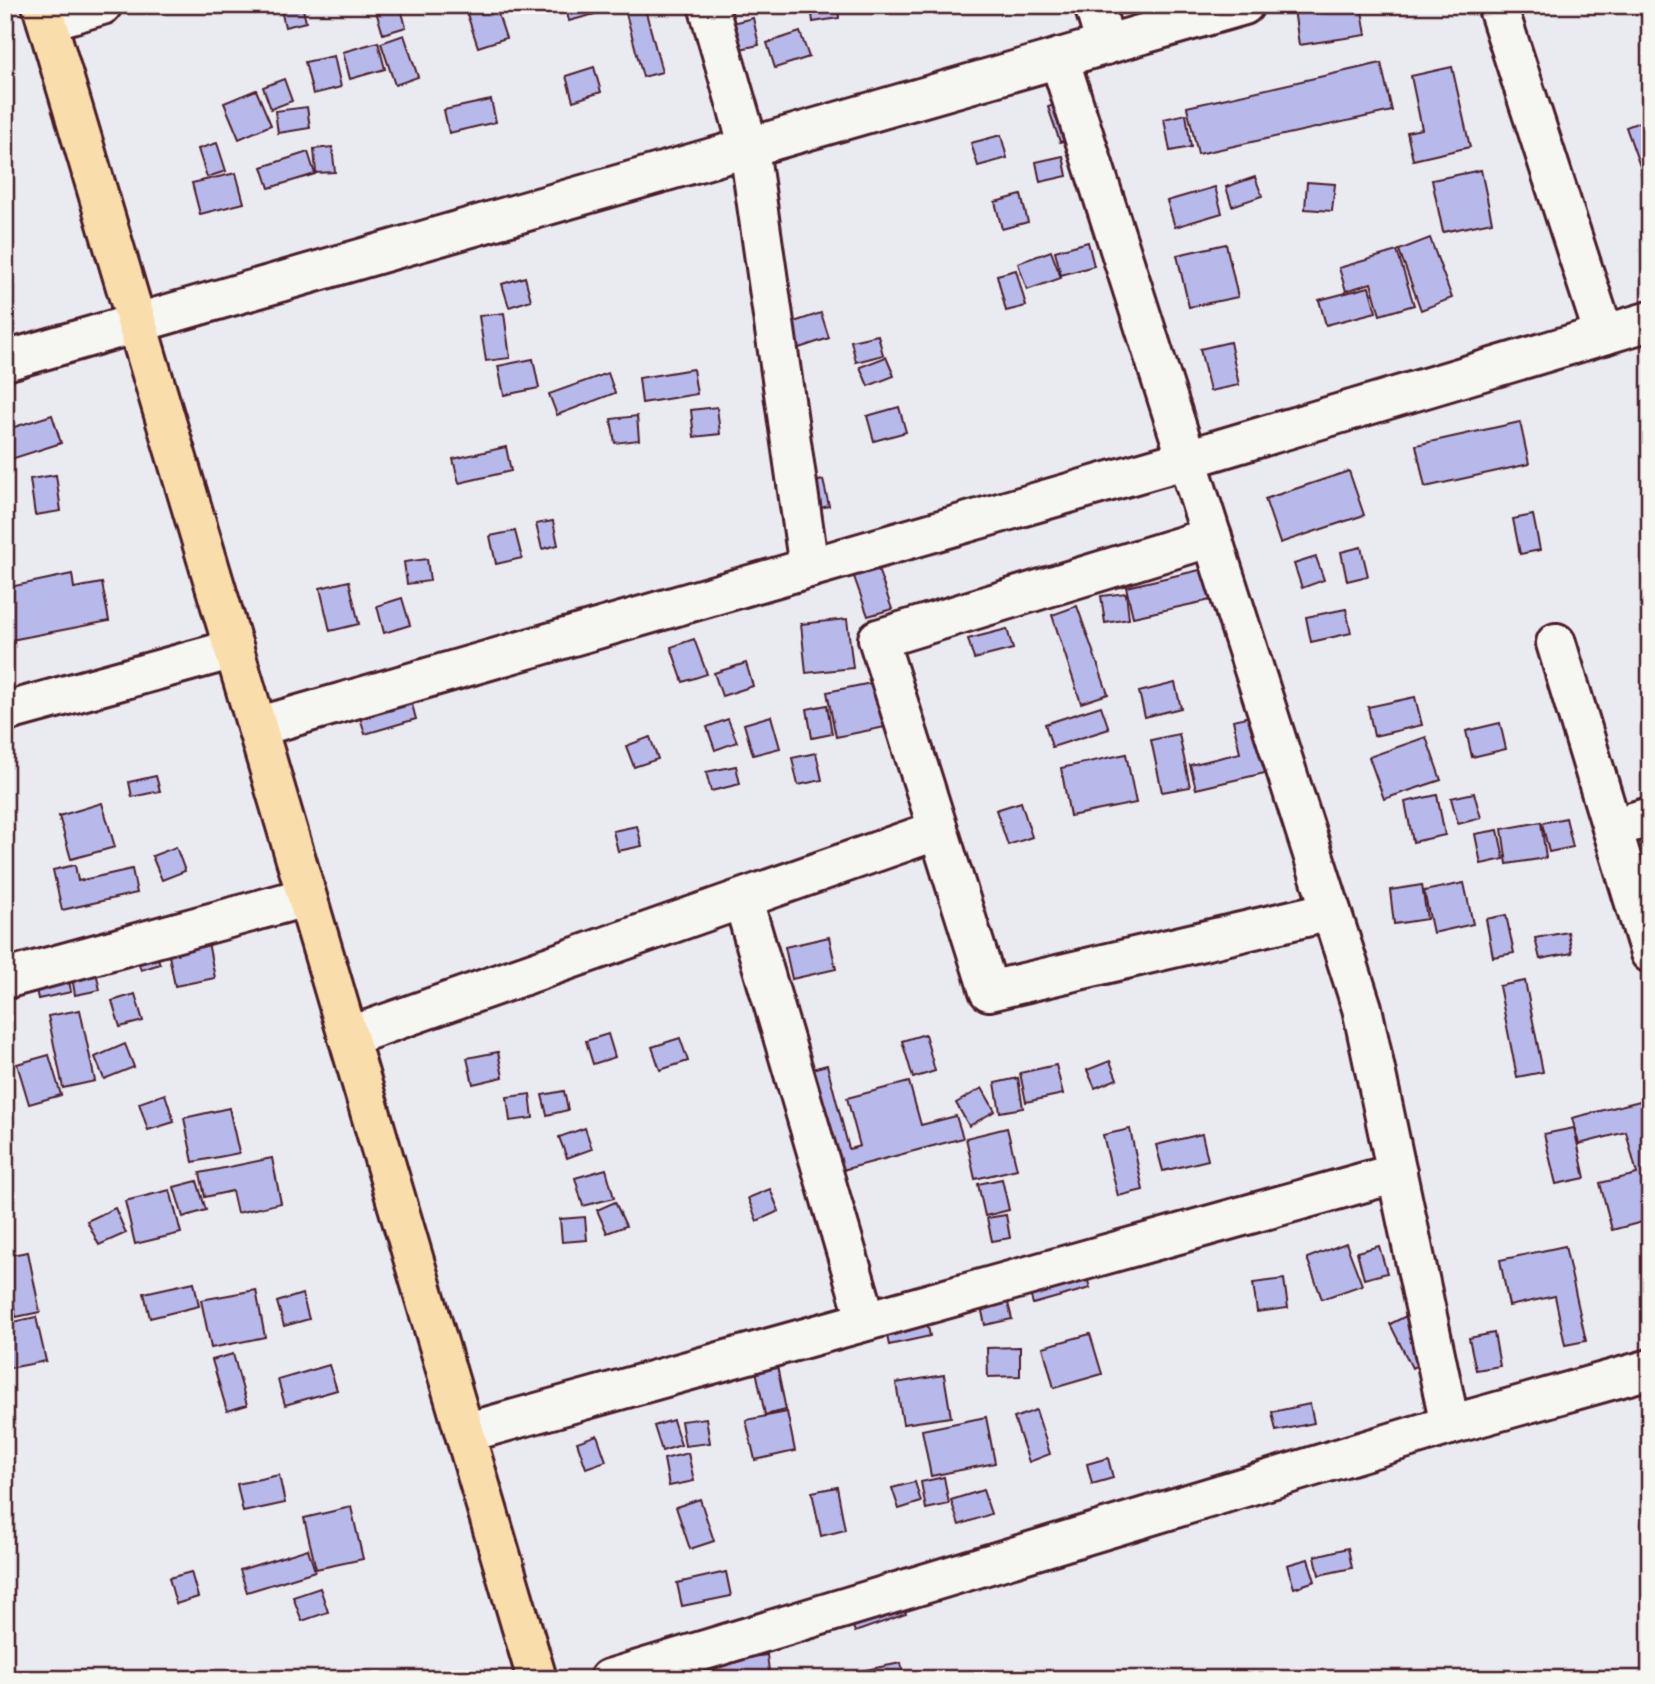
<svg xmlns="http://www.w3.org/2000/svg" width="1655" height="1684" font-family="Mynerve,sans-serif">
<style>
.building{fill:#b8b9eb;stroke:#4a1f2b;stroke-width:2}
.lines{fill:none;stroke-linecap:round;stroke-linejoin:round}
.minor-casing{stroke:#4a1f2b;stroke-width:44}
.major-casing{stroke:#4a1f2b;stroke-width:44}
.minor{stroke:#f6f6f2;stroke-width:38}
.major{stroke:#f9deab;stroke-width:38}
</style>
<rect width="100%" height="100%" fill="#eaeaf1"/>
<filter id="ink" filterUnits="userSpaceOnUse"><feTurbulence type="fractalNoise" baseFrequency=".0143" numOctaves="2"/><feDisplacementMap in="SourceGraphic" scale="14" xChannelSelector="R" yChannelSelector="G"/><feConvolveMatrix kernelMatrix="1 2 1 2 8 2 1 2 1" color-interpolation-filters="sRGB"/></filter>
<g filter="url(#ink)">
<g class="building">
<path d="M239 5H260L241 11Z"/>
<path d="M280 5H302L306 22 285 27Z"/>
<path d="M374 5H400L406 27 383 34Z"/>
<path d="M464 5H495L506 38 478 47Z"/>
<path d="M565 5H644L662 72 643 77 624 6 569 21Z"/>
<path d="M811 5H838L839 18 813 22Z"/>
<path d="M1322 5H1361L1366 35 1299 45 1294 9Z"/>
<path d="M753 18 759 45 721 53 715 27Z"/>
<path d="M800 32 809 57 775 68 767 43Z"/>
<path d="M404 35 418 77 395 85 381 43Z"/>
<path d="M378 42 385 69 350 79 343 52Z"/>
<path d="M334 56 341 87 313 94 305 62Z"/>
<path d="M1381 63 1392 111 1198 154 1187 107Z"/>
<path d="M594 67 601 92 573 101 566 76Z"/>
<path d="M1452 67 1470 147 1413 160 1407 132 1422 129 1411 76Z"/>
<path d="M284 79 292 101 271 109 263 87Z"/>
<path d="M256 90 271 125 239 139 224 103Z"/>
<path d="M1070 99 1082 135 1060 142 1048 107Z"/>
<path d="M491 100 496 122 449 133 444 110Z"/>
<path d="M307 107 310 128 278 133 275 111Z"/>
<path d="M1186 114 1191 147 1170 151 1164 119Z"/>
<path d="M1650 118V169L1642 172 1626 127Z"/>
<path d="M1001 135 1007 158 978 166 971 143Z"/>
<path d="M217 143 226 171 207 177 198 149Z"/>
<path d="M332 147 335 172 316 173 314 149Z"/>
<path d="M308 152 315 174 269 188 262 167Z"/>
<path d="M1063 156 1067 176 1040 182 1036 162Z"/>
<path d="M1481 170 1492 222 1443 232 1432 180Z"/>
<path d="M1650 171V201L1641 173Z"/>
<path d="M236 173 244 203 200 214 192 183Z"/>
<path d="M1255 177 1262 196 1232 206 1226 187Z"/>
<path d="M1307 182 1335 184 1332 211 1305 209Z"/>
<path d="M1215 187 1222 213 1175 227 1167 201Z"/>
<path d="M1021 195 1028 222 1002 229 995 202Z"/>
<path d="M1430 238 1452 298 1421 310 1399 250Z"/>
<path d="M1088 242 1094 266 1061 275 1055 251Z"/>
<path d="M1226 244 1238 297 1189 307 1177 255Z"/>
<path d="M1051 251 1061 278 1027 290 1018 263Z"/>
<path d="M1397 251 1414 305 1380 315 1371 283 1346 291 1339 268Z"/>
<path d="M1016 270 1026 306 1006 311 997 275Z"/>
<path d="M525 277 531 300 509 307 502 284Z"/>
<path d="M1369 287 1376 312 1326 325 1319 300Z"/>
<path d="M504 313 510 358 486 361 479 316Z"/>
<path d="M821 313 829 338 775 356 767 331Z"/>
<path d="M878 335 883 355 856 362 851 341Z"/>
<path d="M1230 342 1239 385 1210 391 1200 349Z"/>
<path d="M886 357 894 376 868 386 860 367Z"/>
<path d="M533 359 539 388 504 395 498 366Z"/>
<path d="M693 369 697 394 642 403 639 378Z"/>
<path d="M608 373 615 393 557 415 549 394Z"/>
<path d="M717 407 720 434 694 437 691 410Z"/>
<path d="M899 407 906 432 874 441 867 416Z"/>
<path d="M52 415 61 443 5 461V430Z"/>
<path d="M637 416 639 440 615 443 611 419Z"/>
<path d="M1520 422 1529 464 1425 487 1416 445Z"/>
<path d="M506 447 511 471 459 483 453 459Z"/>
<path d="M1349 471 1364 515 1280 543 1265 499Z"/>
<path d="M56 475 61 511 35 515 30 479Z"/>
<path d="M823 480 829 506 803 512 797 486Z"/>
<path d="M1533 515 1540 550 1520 554 1513 519Z"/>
<path d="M553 521 558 545 542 549 536 524Z"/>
<path d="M515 531 522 558 496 564 490 536Z"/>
<path d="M1361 547 1368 576 1347 581 1341 552Z"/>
<path d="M872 552 892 609 868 616 848 560Z"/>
<path d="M1316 557 1324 580 1302 588 1294 564Z"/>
<path d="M427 559 430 581 407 584 404 562Z"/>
<path d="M1213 567 1220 598 1133 617 1126 587Z"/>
<path d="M72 574 74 588 102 583 109 621 11 640 5 611V588Z"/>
<path d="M349 581 359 624 330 631 320 588Z"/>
<path d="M1126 593 1129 619 1105 623 1101 596Z"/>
<path d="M402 598 410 625 384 633 377 606Z"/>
<path d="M1077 606 1108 694 1081 703 1052 615Z"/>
<path d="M1346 609 1351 633 1311 642 1306 617Z"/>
<path d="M847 619 853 668 806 673 801 624Z"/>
<path d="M1007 629 1013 649 974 659 968 639Z"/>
<path d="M694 639 707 674 683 682 671 647Z"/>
<path d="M746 663 753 686 722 696 714 673Z"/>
<path d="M886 680 895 725 836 737 827 692Z"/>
<path d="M1175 683 1181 708 1145 717 1139 692Z"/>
<path d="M409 693 416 719 365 734 357 707Z"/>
<path d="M1415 697 1422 725 1374 736 1368 707Z"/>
<path d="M827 705 832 734 812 738 807 709Z"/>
<path d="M1101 706 1109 729 1052 747 1045 724Z"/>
<path d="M1255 715 1269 772 1196 789 1190 765 1240 753 1233 720Z"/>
<path d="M771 716 780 748 753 755 744 724Z"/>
<path d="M728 719 737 742 715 750 707 727Z"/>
<path d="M1500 723 1506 749 1472 757 1466 731Z"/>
<path d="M1179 734 1190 787 1162 792 1151 740Z"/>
<path d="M650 737 658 759 634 767 626 746Z"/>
<path d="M1426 737 1441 780 1384 799 1369 757Z"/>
<path d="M816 753 822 780 798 785 792 758Z"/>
<path d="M1126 754 1136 803 1070 816 1061 768Z"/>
<path d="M736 766 740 784 711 791 706 772Z"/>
<path d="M156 776 160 791 132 797 129 782Z"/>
<path d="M1474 793 1481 818 1458 824 1451 798Z"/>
<path d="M1437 795 1445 835 1413 842 1405 802Z"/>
<path d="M1021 802 1032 837 1008 845 996 810Z"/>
<path d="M102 803 115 847 71 859 59 816Z"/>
<path d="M1566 818 1573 847 1549 852 1542 823Z"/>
<path d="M1541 822 1546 858 1507 864 1502 829Z"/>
<path d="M637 826 642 846 618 851 613 831Z"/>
<path d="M1498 830 1504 859 1481 864 1475 834Z"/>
<path d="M176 847 185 871 162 880 152 856Z"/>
<path d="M75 865 78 881 132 869 137 893 62 910 53 870Z"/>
<path d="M1464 883 1473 924 1433 933 1424 891Z"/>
<path d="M1422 885 1427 919 1394 924 1390 890Z"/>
<path d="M1506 915 1514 953 1493 957 1486 919Z"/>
<path d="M206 932 215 978 175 986 166 940Z"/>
<path d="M1568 932 1572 953 1540 959 1535 938Z"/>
<path d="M829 937 836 969 792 979 785 947Z"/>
<path d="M151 940 160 964 141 970 132 947Z"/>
<path d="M95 967 100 990 75 995 71 971Z"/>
<path d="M67 968 71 992 38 999 33 975Z"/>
<path d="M1525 981 1543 1072 1517 1077 1499 986Z"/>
<path d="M135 994 143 1021 120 1027 112 1001Z"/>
<path d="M80 1010 95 1081 63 1088 48 1016Z"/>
<path d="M608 1034 615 1057 593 1064 586 1041Z"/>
<path d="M925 1034 935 1071 913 1078 902 1041Z"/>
<path d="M680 1038 688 1061 660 1070 652 1047Z"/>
<path d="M125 1044 134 1067 104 1079 95 1057Z"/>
<path d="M498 1052 503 1077 473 1084 467 1058Z"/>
<path d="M49 1055 61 1095 29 1104 17 1064Z"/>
<path d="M1110 1061 1117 1079 1095 1088 1087 1070Z"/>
<path d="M827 1065 849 1149 860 1146 847 1098 909 1082 921 1125 956 1116 963 1138 831 1173 804 1071Z"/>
<path d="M1056 1065 1063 1094 1026 1102 1020 1073Z"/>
<path d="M1018 1078 1023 1108 1000 1112 995 1083Z"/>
<path d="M982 1088 995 1111 969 1126 956 1103Z"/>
<path d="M564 1091 568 1110 547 1115 542 1095Z"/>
<path d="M165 1094 174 1122 148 1130 139 1103Z"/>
<path d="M530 1094 533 1118 510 1121 507 1097Z"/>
<path d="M1644 1100 1650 1123V1220L1612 1230 1600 1183 1637 1174 1626 1132 1579 1144 1572 1118Z"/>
<path d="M229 1108 239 1153 193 1162 184 1118Z"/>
<path d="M585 1128 592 1149 567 1158 559 1137Z"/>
<path d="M1007 1128 1017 1169 975 1179 966 1138Z"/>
<path d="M1574 1128 1585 1178 1556 1184 1544 1134Z"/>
<path d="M1130 1129 1143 1190 1118 1196 1103 1135Z"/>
<path d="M1202 1134 1208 1160 1163 1171 1156 1145Z"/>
<path d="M272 1158 281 1203 237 1213 232 1191 205 1197 200 1173Z"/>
<path d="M606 1169 614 1198 583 1206 575 1178Z"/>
<path d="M1002 1179 1009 1210 985 1216 978 1184Z"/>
<path d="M197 1181 206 1210 183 1217 174 1187Z"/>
<path d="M770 1189 779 1211 757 1221 748 1198Z"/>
<path d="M170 1190 181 1233 135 1244 125 1201Z"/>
<path d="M615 1202 626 1226 607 1233 597 1210Z"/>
<path d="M115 1208 126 1233 99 1245 87 1221Z"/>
<path d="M1006 1215 1010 1238 992 1241 987 1218Z"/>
<path d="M585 1217 587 1240 562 1242 560 1219Z"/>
<path d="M1346 1243 1362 1285 1322 1299 1307 1258Z"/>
<path d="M1379 1246 1387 1273 1364 1279 1357 1252Z"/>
<path d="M1565 1246 1586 1341 1565 1345 1555 1296 1509 1306 1500 1260Z"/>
<path d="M28 1252 40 1312 16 1317 5 1268V1256Z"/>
<path d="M1083 1264 1090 1288 1033 1304 1026 1280Z"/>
<path d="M1284 1279 1288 1308 1257 1312 1253 1283Z"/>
<path d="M194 1282 199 1306 150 1318 144 1293Z"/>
<path d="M1004 1287 1012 1319 985 1325 978 1293Z"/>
<path d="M256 1290 265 1337 211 1348 201 1300Z"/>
<path d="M302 1294 309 1319 284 1326 277 1302Z"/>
<path d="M1416 1311 1437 1355 1412 1368 1390 1324Z"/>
<path d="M925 1313 930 1336 889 1345 884 1323Z"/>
<path d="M36 1317 46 1361 5 1369V1324Z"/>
<path d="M1494 1333 1500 1366 1476 1370 1469 1338Z"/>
<path d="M1090 1334 1102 1374 1054 1388 1043 1347Z"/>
<path d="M1020 1347V1376L988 1377 987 1348Z"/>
<path d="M233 1354 247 1405 227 1411 212 1360Z"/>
<path d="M775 1356 786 1410 765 1415 754 1360Z"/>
<path d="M329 1365 337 1390 285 1405 278 1380Z"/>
<path d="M944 1375 951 1417 903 1424 896 1383Z"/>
<path d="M1310 1404 1314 1423 1276 1431 1272 1412Z"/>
<path d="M1036 1410 1050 1454 1029 1462 1014 1418Z"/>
<path d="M787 1412 795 1451 755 1460 746 1420Z"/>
<path d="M986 1417 995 1463 931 1476 922 1430Z"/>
<path d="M706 1418 710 1443 685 1446 681 1421Z"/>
<path d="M673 1420 681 1445 662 1451 654 1426Z"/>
<path d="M597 1435 606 1461 586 1468 577 1442Z"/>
<path d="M688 1453 694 1481 669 1486 664 1459Z"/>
<path d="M1108 1458 1113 1478 1092 1484 1087 1464Z"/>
<path d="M279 1475 285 1503 243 1512 237 1484Z"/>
<path d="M944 1477 949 1504 926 1509 921 1482Z"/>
<path d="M915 1482 921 1502 899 1509 892 1488Z"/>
<path d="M837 1487 845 1530 821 1536 812 1492Z"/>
<path d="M983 1490 991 1514 959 1525 951 1500Z"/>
<path d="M700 1499 714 1541 690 1549 676 1507Z"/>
<path d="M351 1507 363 1559 316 1569 304 1518Z"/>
<path d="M1348 1548 1352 1568 1319 1575 1315 1556Z"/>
<path d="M308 1549 315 1571 247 1592 240 1570Z"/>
<path d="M1308 1559 1315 1581 1294 1588 1287 1565Z"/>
<path d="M191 1572 198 1597 176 1604 169 1578Z"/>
<path d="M726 1572 731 1596 682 1606 677 1583Z"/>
<path d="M320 1588 328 1612 302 1621 293 1597Z"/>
<path d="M898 1592 906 1614 855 1632 847 1611Z"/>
<path d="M767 1655 770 1679H702L700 1664Z"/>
<path d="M901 1663 904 1679H856L855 1672Z"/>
</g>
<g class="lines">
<g class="minor-casing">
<g id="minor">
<path d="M708 5 749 148 809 568"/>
<path d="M1094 5 1106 45"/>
<path d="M1497 5 1604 335"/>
<path d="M47 21 102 5"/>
<path d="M1059 58 1362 1008 1450 1425"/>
<path d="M5 361 1244 5"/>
<path d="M1212 537 878 639 989 991 1331 911"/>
<path d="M1556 643 1650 953"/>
<path d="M5 712 234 649"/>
<path d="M257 727 1187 459 1650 321"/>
<path d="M1612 828 1650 817"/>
<path d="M743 900 866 1319"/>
<path d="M5 979 306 897"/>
<path d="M348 1037 938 830"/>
<path d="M465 1433 1397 1173"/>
<path d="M609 1679 1450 1425 1650 1369"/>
</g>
</g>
<g class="major-casing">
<path id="major" d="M42 5 257 727 537 1679"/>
</g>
<use href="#minor" class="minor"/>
<use href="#major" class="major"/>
</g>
</g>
<rect width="1655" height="1684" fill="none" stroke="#f6f6f2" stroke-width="28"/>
<rect x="14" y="14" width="1627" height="1656" fill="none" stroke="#4a1f2b" stroke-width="2.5" filter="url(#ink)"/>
</svg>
